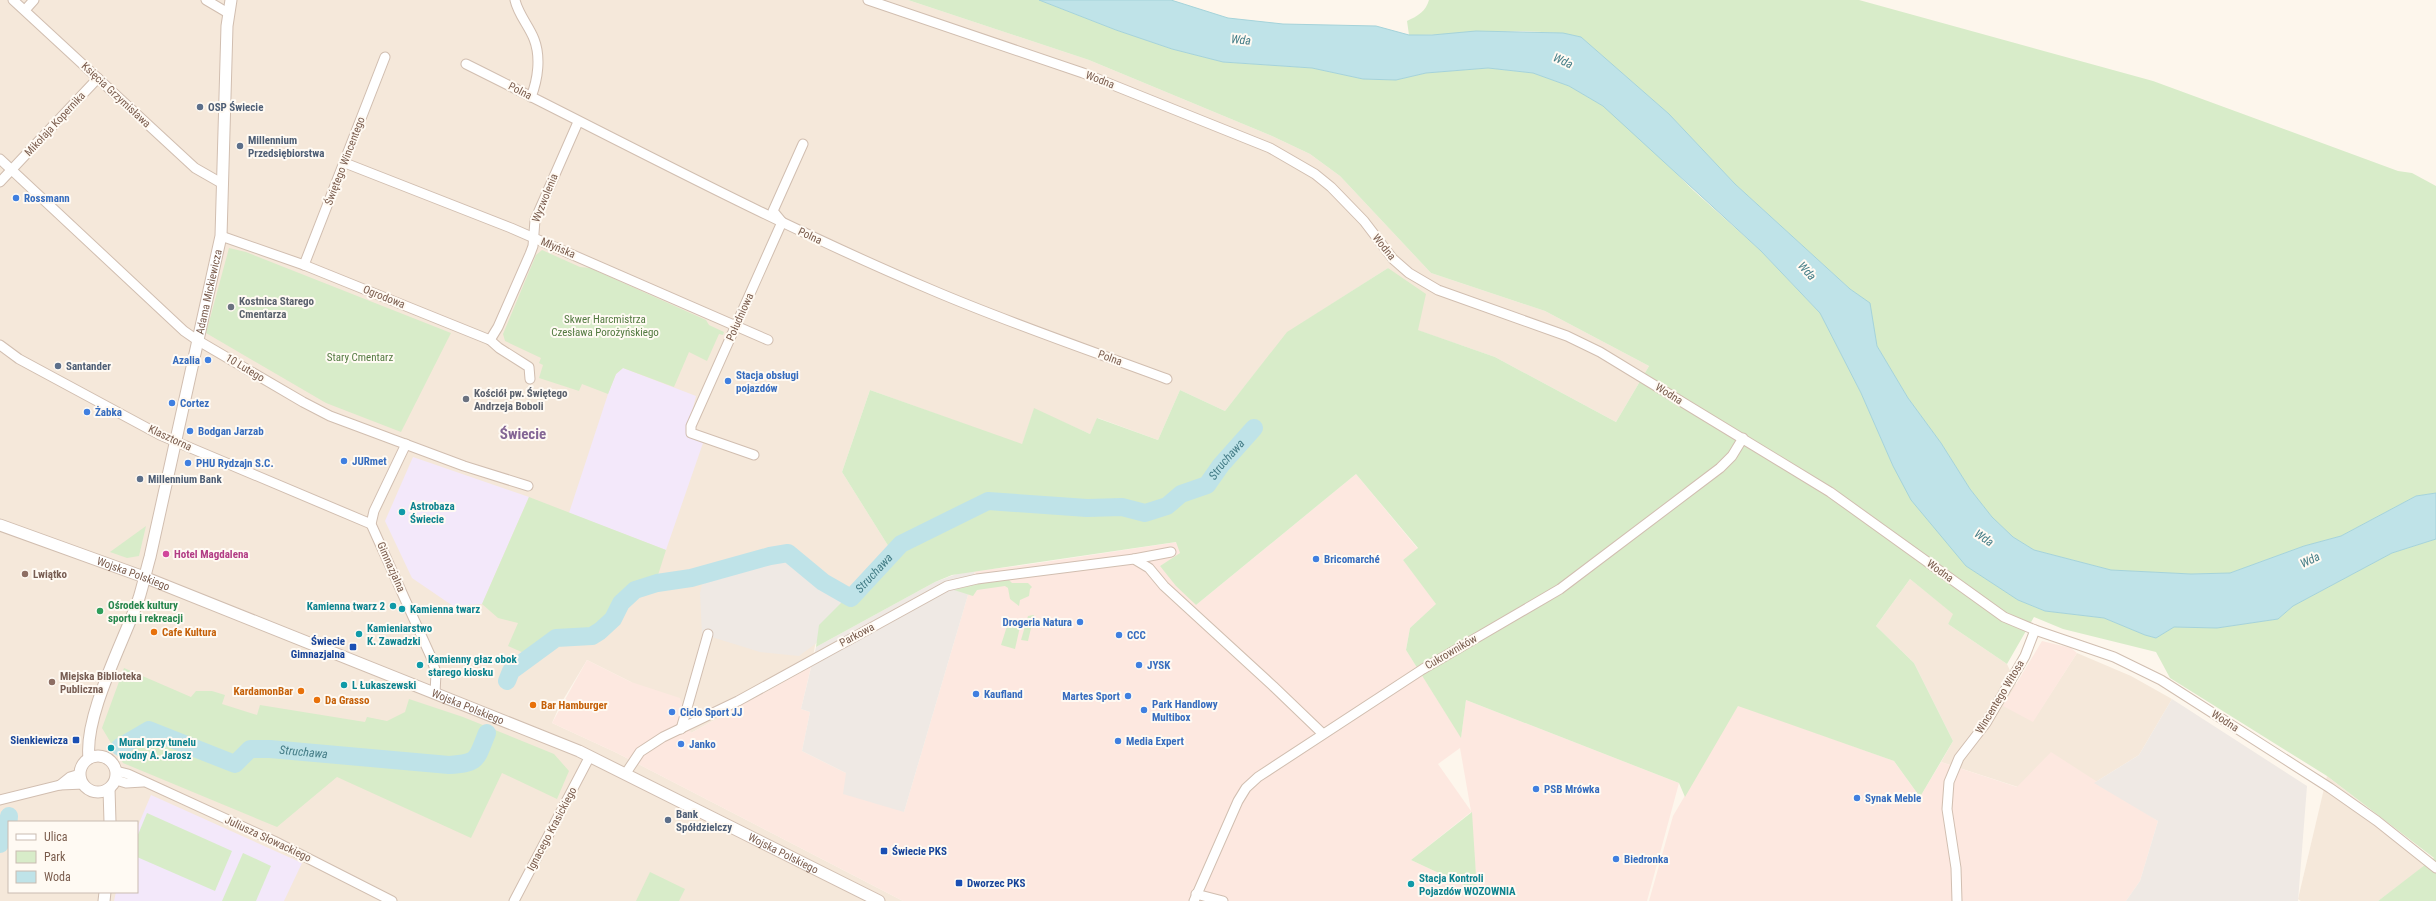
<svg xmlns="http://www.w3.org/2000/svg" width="2436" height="901" font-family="'Roboto Condensed',sans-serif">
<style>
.residential{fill:#f5e8da;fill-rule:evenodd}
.commercial{fill:#fde8e0;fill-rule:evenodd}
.industrial{fill:#efe9e4}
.education{fill:#f3e8fa}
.green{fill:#d8ecc9}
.water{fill:#bfe3e8;stroke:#a5d3da}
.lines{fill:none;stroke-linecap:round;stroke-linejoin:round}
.river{stroke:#bfe3e8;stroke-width:18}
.minor-casing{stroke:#d1beb0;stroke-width:11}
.tertiary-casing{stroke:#d1beb0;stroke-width:13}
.minor{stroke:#fff;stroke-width:9}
.tertiary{stroke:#fff;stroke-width:11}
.service-dot{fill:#5c6f8a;stroke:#fffaf3;stroke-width:1.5}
.shop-dot{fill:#3f7fe0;stroke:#fffaf3;stroke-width:1.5}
.worship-dot{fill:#6b7280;stroke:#fffaf3;stroke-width:1.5}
.culture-dot{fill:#0f9aa8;stroke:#fffaf3;stroke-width:1.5}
.hotel-dot{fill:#d1479c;stroke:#fffaf3;stroke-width:1.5}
.education-dot{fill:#8d6e63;stroke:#fffaf3;stroke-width:1.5}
.leisure-dot{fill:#2e9e5b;stroke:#fffaf3;stroke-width:1.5}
.food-dot{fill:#e8710a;stroke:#fffaf3;stroke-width:1.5}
.transit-dot{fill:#1a4fb4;stroke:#fffaf3;stroke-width:1.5}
.labels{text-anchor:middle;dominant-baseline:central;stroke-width:4;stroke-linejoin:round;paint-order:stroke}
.street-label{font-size:11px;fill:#7a5c4d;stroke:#fffaf3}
.service-label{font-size:11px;font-weight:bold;fill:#4e5e75;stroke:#fffaf3;text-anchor:start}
.shop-label{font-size:11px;font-weight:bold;fill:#366cbe;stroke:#fffaf3;text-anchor:start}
.worship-label{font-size:11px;font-weight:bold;fill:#5b616d;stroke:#fffaf3;text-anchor:start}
.park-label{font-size:11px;fill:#537a41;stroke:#fffaf3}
.culture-label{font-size:11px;font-weight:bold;fill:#0d838f;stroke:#fffaf3;text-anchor:start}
.hotel-label{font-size:11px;font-weight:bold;fill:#b23c85;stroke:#fffaf3;text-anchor:start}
.education-label{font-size:11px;font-weight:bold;fill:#785e54;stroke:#fffaf3;text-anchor:start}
.leisure-label{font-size:11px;font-weight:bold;fill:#27864d;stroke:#fffaf3;text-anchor:start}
.food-label{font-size:11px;font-weight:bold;fill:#c56008;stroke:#fffaf3;text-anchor:start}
.transit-label{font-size:11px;font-weight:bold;fill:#164399;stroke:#fffaf3;text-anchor:end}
.water-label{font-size:12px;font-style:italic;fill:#437c86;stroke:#fffaf3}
.district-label{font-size:15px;font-weight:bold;fill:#846695;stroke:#fffaf3}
</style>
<rect width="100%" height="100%" fill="#fdf6ec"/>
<g class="residential">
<path d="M0 0H908L1089 60 1272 136 1310 154 1340 176 1431 273 1545 311 1649 366 1616 422 1495 357 1417 330 1388 268 1288 332 1225 411 1180 390 1158 440 1098 418 1090 434 1034 409 1022 445 870 390 842 472 892 552 819 625 811 667 691 733 631 682 587 660 560 705 552 723 617 753 903 901H0ZM9 822H137V892H9Z"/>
<path d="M1910 579 1954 614 1948 624 2007 664 2033 721 2077 653 2131 676 2172 699 2139 755 2094 783 2051 753 2018 787 1941 762 1953 741 1914 663 1876 626Z"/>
<path d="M2327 776 2434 859 2378 901H2301L2298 899Z"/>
</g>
<g class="commercial">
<path d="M1356 474 1418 549 1403 560 1437 604 1410 628 1406 650 1461 737 1466 700 1679 783 1647 901H903L617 753 552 723 587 660 631 682 680 698 691 733 811 667 801 709 810 712 802 751 846 773 904 812 975 571 1018 566 1177 542 1181 553 1160 566 1196 605ZM1460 748 1471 811 1438 764ZM1471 812 1477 890V891L1411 860Z"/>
<path d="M2042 641 2071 648 2077 653 2033 722 2003 706Z"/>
<path d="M1738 705 1894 761 1920 797 1941 762 2017 787 2051 752 2158 821 2140 881 2126 901H1649L1673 816Z"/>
</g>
<g class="industrial">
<path d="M789 557 850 603 830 633 799 656 760 652 702 634 700 593 703 580 740 567Z"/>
<path d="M975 571 904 812 843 794 846 773 802 751 810 712 801 709 816 647 935 582 962 572Z"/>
<path d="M2172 699 2307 786 2298 901H2126L2140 881 2158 821 2094 783 2139 755Z"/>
</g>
<g class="education">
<path d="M623 368 696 396 686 436 703 443 666 550 569 513 608 394 616 374Z"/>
<path d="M413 457 529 497 482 604 453 606 412 578 385 521Z"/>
<path d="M151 795 302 863 284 901H114L116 892H137V828Z"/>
</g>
<g class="green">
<path d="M908 0H1039L1116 30 1172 49 1223 62 1312 68 1363 79 1396 80 1426 73 1488 68 1533 73 1569 86 1603 106 1631 129 1694 191 1761 251 1820 313 1861 393 1893 466 1966 566 2018 600 2045 611 2104 618 2145 635 2156 638 2174 627 2217 628 2278 619 2293 606 2392 553 2436 539V901H2378L2434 858 2327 776 2170 678 2156 652 2063 629 2034 617 2007 664 1948 624 1953 614 1910 579 1876 626 1914 663 1953 741 1920 797 1894 761 1738 706 1685 797 1679 783 1466 700 1461 738 1406 650 1410 628 1436 604 1403 560 1418 548 1356 474 1196 605 1176 586 1160 566 1180 553 1176 542 952 575 935 582 816 647 819 625 892 552 842 472 870 390 1022 444 1034 408 1090 434 1097 418 1158 440 1180 390 1225 411 1287 332 1388 268 1426 294 1418 330 1495 357 1616 422 1649 366 1545 311 1431 273 1340 176 1310 154 1272 136 1089 60Z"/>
<path d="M1429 0H1859L2153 81 2398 171 2412 173 2436 186V493L2416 496 2341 536 2304 546 2230 573 2191 574 2111 570 2034 550 2013 537 1992 517 1970 489 1941 443 1908 398 1877 346 1869 303 1850 289 1735 184 1669 114 1581 37C1525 25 1466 36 1409 35L1407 21C1418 16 1426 11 1429 0Z"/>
<path d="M229 248 246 252 451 333 401 432 326 403 206 333Z"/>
<path d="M542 250 580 267 590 268 706 320 709 325 724 332 723 335 719 334 707 361 689 352 674 387 623 368 616 374 608 394 582 384 579 391 539 378 543 365 539 363 541 358 505 341 503 334 536 255Z"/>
<path d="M529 497 666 550 658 575 632 587 593 628 555 633 526 654 508 646 518 623 498 618 482 604Z"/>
<path d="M146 526 139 556 127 558 110 552Z"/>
<path d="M1009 580 1012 583H1028L1032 587 1030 589 1029 596 1020 600 1019 606 1010 599 1008 588 1005 586 977 590 973 596 954 590 983 582Z"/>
<path d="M1034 615 1028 641 1021 640 1028 616Z"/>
<path d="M1022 618 1015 649 1001 645 1008 623Z"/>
<path d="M124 668 191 697 196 691H212L225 695 222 704 257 715 260 705 365 722 367 717 387 721 405 712 409 699 463 717 554 754 569 771 557 799 502 773 471 838 337 777 277 827 123 763 102 728Z"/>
<path d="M1472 812 1477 891 1411 860Z"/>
<path d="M147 813 232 851 215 891 137 857V837Z"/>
<path d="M243 853 271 866 256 901H222Z"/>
<path d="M650 872 685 889 679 901H636Z"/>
</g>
<path class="water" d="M1039 0H1171L1228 18 1283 24 1376 26 1409 35H1432L1476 31 1563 33 1581 37 1669 114 1735 184 1850 289 1870 303 1877 346 1908 398 1941 443 1970 489 1992 517 2013 537 2034 550 2111 570 2191 574 2230 573 2304 546 2341 536 2416 496 2436 493V539L2392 553 2293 606 2278 619 2217 628 2174 627 2156 638 2145 635 2104 618 2045 611 2018 600 1966 566 1911 500 1893 466 1861 393 1820 313 1761 251 1603 106 1569 86 1533 73 1488 68 1426 73 1396 80 1363 79 1312 68 1223 62 1172 49 1116 30Z"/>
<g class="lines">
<g class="river">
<path id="s1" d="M507 681 511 671 556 638 592 636 600 631 613 619 621 603 635 590 657 583 691 578 770 556 788 553 823 582 851 598 901 544 988 501 1087 508 1122 507 1145 513 1167 506 1181 494 1207 485 1221 465 1254 428"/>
<path id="s2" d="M120 747 149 730 235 764 250 749H270L449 765C479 763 476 760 487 733"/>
<path d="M0 844 8 828 9 816"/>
</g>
<g class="minor-casing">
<g id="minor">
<path d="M13 0 195 168 223 184"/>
<path d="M206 0 228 13"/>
<path d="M515 0C518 14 529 26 534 39 541 57 538 79 531 97"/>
<path d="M868 0 1083 73 1270 148 1315 174 1331 187 1364 221 1393 259 1409 273 1438 290 1567 336 1600 352 1830 492 2004 617 2035 630 2114 657 2161 680 2330 788 2377 821 2436 868"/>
<path d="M25 10 34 0"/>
<path d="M466 64C621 141 773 223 932 290 1009 323 1089 350 1167 379"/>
<path d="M0 159 184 331 197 340 303 402 330 416 464 466 528 486"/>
<path d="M345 163 511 228 768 340"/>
<path d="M0 182 98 78"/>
<path d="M221 236 304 265 490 340 499 348 529 367 530 379"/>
<path d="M304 265 385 57"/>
<path d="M490 340 498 327 530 254 533 246 535 220 578 122"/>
<path d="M0 345 19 359 160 435 371 524"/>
<path d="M406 444 374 511 371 524 431 657 436 673 435 693"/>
<path d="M754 455 691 433V426L782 222 773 211 803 144"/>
<path d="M1134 559 1171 552"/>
<path d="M681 729 708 634"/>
<path d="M116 771 128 774 274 841 392 901"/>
<path d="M626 773 640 752 663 737 738 701 947 586 977 579 1134 559 1149 568 1164 586 1273 686 1322 733"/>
<path d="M116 780 126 783 143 782"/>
<path d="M60 785 70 777 80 774"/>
<path d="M0 800 60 785 84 784"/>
<path d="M1196 894 1223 901"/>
<path d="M514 901 590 756"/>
<path d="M1194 901 1238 801 1246 788 1258 777 1423 669 1560 589 1720 468 1732 456 1743 438"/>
<path d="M1957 901 1956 868 1947 809 1949 782 1959 758 1986 723 2025 656 2035 630"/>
</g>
</g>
<g class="tertiary-casing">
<g id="tertiary">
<path id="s3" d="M0 525 144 577 579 751 879 901"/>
<circle cx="98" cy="774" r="18"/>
<path id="s4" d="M89 758C84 715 124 641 139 598 143 585 146 571 150 557L221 236 227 26 231 0"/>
<path d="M109 789 110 822"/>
<path d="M104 901 105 892"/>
</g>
</g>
<use href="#minor" class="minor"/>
<use href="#tertiary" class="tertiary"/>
</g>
<g class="service-dot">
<circle cx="200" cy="107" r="4"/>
<circle cx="240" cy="146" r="4"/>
<circle cx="58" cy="366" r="4"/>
<circle cx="140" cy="479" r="4"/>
<circle cx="668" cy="820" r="4"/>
</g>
<g class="shop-dot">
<circle cx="16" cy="198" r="4"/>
<circle cx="208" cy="360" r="4"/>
<circle cx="728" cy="381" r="4"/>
<circle cx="172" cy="403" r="4"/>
<circle cx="87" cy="412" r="4"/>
<circle cx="190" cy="431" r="4"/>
<circle cx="344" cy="461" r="4"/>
<circle cx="188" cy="463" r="4"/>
<circle cx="1316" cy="559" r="4"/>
<circle cx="1080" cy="622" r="4"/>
<circle cx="1119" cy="635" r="4"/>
<circle cx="1139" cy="665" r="4"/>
<circle cx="976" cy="694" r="4"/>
<circle cx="1128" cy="696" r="4"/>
<circle cx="1144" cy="710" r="4"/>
<circle cx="672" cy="712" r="4"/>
<circle cx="1118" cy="741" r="4"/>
<circle cx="681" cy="744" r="4"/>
<circle cx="1536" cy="789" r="4"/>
<circle cx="1857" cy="798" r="4"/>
<circle cx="1616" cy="859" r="4"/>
</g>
<g class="worship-dot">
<circle cx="231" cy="307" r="4"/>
<circle cx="466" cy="399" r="4"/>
</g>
<g class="culture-dot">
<circle cx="402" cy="512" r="4"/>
<circle cx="393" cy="606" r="4"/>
<circle cx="402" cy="609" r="4"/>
<circle cx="359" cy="634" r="4"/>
<circle cx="420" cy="665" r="4"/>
<circle cx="344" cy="685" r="4"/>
<circle cx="111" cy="748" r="4"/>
<circle cx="1411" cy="884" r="4"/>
</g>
<circle class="hotel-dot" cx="166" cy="554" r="4"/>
<g class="education-dot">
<circle cx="25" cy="574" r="4"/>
<circle cx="52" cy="682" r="4"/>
</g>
<circle class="leisure-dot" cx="100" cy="611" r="4"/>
<g class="food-dot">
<circle cx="154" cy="632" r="4"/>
<circle cx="301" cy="691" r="4"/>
<circle cx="317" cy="700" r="4"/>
<circle cx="533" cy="705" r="4"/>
</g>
<g class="transit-dot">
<rect x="349" y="643" width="8" height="8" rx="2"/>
<rect x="72" y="736" width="8" height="8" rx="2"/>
<rect x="880" y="847" width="8" height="8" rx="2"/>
<rect x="955" y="879" width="8" height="8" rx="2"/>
</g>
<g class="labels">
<g class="street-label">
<text transform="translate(1100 80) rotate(21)">Wodna</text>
<text transform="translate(520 91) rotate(27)">Polna</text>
<text transform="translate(116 95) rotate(43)">Księcia Grzymisława</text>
<text transform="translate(55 124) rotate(-47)">Mikołaja Kopernika</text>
<text transform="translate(345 161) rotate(-69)">Świętego Wincentego</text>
<text transform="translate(545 198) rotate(-68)">Wyzwolenia</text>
<text transform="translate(810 236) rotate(25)">Polna</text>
<text transform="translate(1384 247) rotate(51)">Wodna</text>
<text transform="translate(558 248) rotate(23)">Młyńska</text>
<text stroke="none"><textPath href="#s4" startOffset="483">Adama Mickiewicza</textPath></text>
<text transform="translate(384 297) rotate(22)">Ogrodowa</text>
<text transform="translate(740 317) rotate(-66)">Południowa</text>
<text transform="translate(1110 358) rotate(20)">Polna</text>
<text transform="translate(245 368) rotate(31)">10 Lutego</text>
<text transform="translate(1669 394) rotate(32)">Wodna</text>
<text transform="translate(170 438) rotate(25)">Klasztorna</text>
<text transform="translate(391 567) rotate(66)">Gimnazjalna</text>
<text transform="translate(1940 571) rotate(36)">Wodna</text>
<text stroke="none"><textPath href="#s3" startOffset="142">Wojska Polskiego</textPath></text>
<text transform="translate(857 635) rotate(-28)">Parkowa</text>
<text transform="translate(1451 652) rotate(-30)">Cukrowników</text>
<text transform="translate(2000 697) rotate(-59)">Wincentego Witosa</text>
<text stroke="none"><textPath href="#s3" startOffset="502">Wojska Polskiego</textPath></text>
<text transform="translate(2225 721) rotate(33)">Wodna</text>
<text transform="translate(552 829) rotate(-62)">Ignacego Krasickiego</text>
<text transform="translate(268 839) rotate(25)">Juliusza Słowackiego</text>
<text stroke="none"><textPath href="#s3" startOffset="850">Wojska Polskiego</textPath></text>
</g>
<g class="service-label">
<text x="208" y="107">OSP Świecie</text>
<text x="248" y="140">Millennium<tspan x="248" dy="13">Przedsiębiorstwa</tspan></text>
<text x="66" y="366">Santander</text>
<text x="148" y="479">Millennium Bank</text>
<text x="676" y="814">Bank<tspan x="676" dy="13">Spółdzielczy</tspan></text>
</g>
<g class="shop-label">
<text x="24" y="198">Rossmann</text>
<text x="200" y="360" text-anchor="end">Azalia</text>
<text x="736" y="375">Stacja obsługi<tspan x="736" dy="13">pojazdów</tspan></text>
<text x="180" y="403">Cortez</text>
<text x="95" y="412">Żabka</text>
<text x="198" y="431">Bodgan Jarzab</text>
<text x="352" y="461">JURmet</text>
<text x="196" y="463">PHU Rydzajn S.C.</text>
<text x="1324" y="559">Bricomarché</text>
<text x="1072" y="622" text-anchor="end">Drogeria Natura</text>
<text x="1127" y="635">CCC</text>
<text x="1147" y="665">JYSK</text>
<text x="984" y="694">Kaufland</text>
<text x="1120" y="696" text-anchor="end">Martes Sport</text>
<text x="1152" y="704">Park Handlowy<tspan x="1152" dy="13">Multibox</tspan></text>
<text x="680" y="712">Ciclo Sport JJ</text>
<text x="1126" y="741">Media Expert</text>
<text x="689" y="744">Janko</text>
<text x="1544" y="789">PSB Mrówka</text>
<text x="1865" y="798">Synak Meble</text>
<text x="1624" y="859">Biedronka</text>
</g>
<g class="worship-label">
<text x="239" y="301">Kostnica Starego<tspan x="239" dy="13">Cmentarza</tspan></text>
<text x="474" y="393">Kościół pw. Świętego<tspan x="474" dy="13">Andrzeja Boboli</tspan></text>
</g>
<g class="park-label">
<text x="605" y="319">Skwer Harcmistrza<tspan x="605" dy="13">Czesława Porożyńskiego</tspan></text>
<text x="360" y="357">Stary Cmentarz</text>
</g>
<g class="culture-label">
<text x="410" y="506">Astrobaza<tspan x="410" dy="13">Świecie</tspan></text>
<text x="385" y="606" text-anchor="end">Kamienna twarz 2</text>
<text x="410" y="609">Kamienna twarz</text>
<text x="367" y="628">Kamieniarstwo<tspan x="367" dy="13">K. Zawadzki</tspan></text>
<text x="428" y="659">Kamienny głaz obok<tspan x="428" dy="13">starego kiosku</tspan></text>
<text x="352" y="685">L Łukaszewski</text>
<text x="119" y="742">Mural przy tunelu<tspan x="119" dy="13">wodny A. Jarosz</tspan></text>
<text x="1419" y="878">Stacja Kontroli<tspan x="1419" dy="13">Pojazdów WOZOWNIA</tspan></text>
</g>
<g class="hotel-label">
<text x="174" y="554">Hotel Magdalena</text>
</g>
<g class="education-label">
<text x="33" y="574">Lwiątko</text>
<text x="60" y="676">Miejska Biblioteka<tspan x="60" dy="13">Publiczna</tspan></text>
</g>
<g class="leisure-label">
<text x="108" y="605">Ośrodek kultury<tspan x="108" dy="13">sportu i rekreacji</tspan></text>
</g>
<g class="food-label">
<text x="162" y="632">Cafe Kultura</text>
<text x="293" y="691" text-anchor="end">KardamonBar</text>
<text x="325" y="700">Da Grasso</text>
<text x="541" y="705">Bar Hamburger</text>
</g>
<g class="transit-label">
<text x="345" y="641">Świecie<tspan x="345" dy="13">Gimnazjalna</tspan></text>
<text x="68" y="740">Sienkiewicza</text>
<text x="892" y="851" text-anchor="start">Świecie PKS</text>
<text x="967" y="883" text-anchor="start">Dworzec PKS</text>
</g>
<g class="water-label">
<text transform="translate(1241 40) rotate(5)">Wda</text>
<text transform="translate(1563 61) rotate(24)">Wda</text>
<text transform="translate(1807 271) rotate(48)">Wda</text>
<text stroke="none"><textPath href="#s1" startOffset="832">Struchawa</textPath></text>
<text transform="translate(1984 538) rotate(34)">Wda</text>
<text transform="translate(2310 560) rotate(-26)">Wda</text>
<text stroke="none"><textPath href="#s1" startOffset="436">Struchawa</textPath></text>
<text stroke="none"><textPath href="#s2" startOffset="201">Struchawa</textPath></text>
</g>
<g class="district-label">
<text x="523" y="434">Świecie</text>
</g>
</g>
<rect x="8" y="821" width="130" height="72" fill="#fffaf3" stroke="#cabbb1"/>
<rect x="16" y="834" width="20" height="6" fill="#ffffff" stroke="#cabbb1"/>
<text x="44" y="841" font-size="12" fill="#7a5c4d">Ulica</text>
<rect x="16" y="851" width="20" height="12" fill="#d8ecc9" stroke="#cabbb1"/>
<text x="44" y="861" font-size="12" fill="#7a5c4d">Park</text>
<rect x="16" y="871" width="20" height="12" fill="#bfe3e8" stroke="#cabbb1"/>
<text x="44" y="881" font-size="12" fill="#7a5c4d">Woda</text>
</svg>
